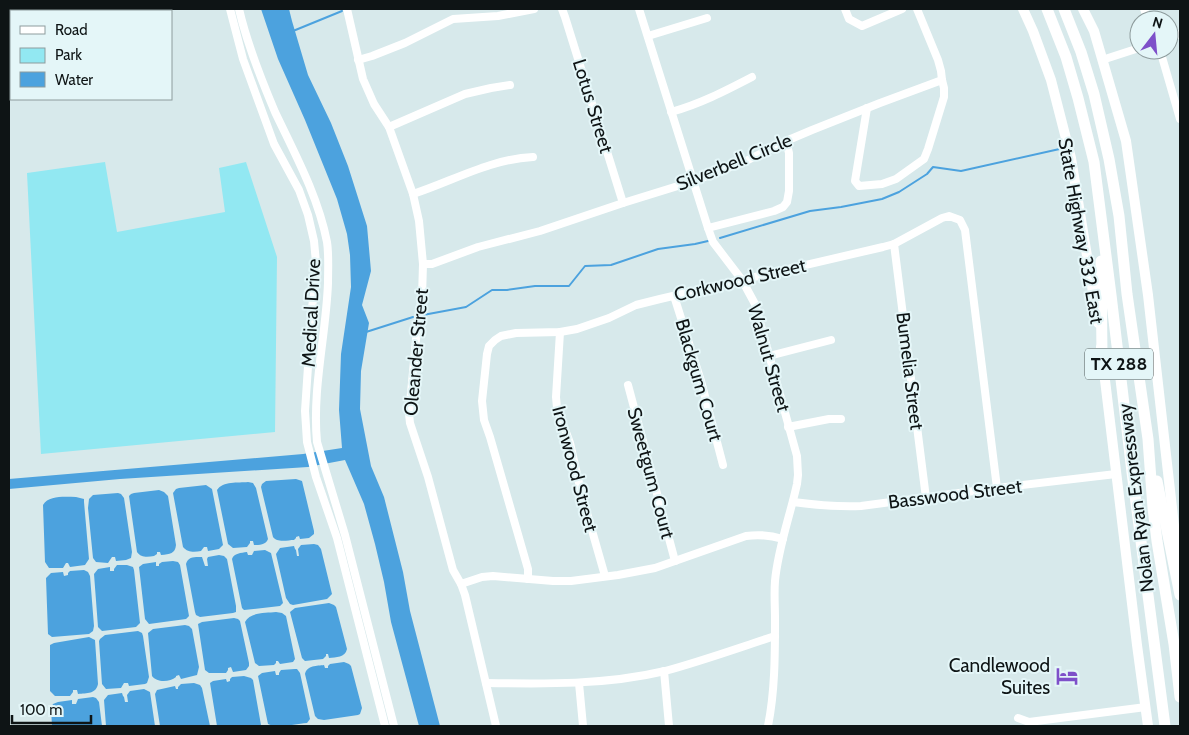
<svg xmlns="http://www.w3.org/2000/svg" width="1189" height="735" font-family="Cabin,sans-serif">
<style>
.green{fill:#92e8f2}
.water{fill:#4ca2de}
.lines{fill:none;stroke-linecap:round;stroke-linejoin:round}
.stream{stroke:#4ca2de;stroke-width:2}
.minor{stroke:#fff;stroke-width:8}
.major{stroke:#fff;stroke-width:10}
.highway{stroke:#fff;stroke-width:11}
.labels{text-anchor:middle;dominant-baseline:central;stroke-width:4;stroke-linejoin:round;paint-order:stroke}
.shield{fill:#e4f6f8;stroke:#4e5859;stroke-width:1}
.shield-label{font-size:18px;font-weight:bold;fill:#0e1415}
.street-label{font-size:19px;fill:#0e1415;stroke:#e4f6f8}
.poi-label{font-size:19px;fill:#0e1415;stroke:#e4f6f8;text-anchor:end}
</style>
<rect width="100%" height="100%" fill="#d7e9eb"/>
<path class="green" d="M105 162 117 232 225 212 219 168 246 162 277 257 275 432 41 454 27 173Z"/>
<g class="water">
<path d="M261 9H289L292 21 308 75 331 123 348 166 367 226 371 271 362 305 369 323 361 371 360 409 371 466 384 497 403 572 410 611 440 726H419L391 622 384 582 375 544 364 504 345 460 308 467 120 479 9 489V479L303 454 342 448 339 410 341 354 351 287 350 255 347 234 337 199 305 120 278 59Z"/>
<path d="M296 479 302 481 314 531V534L309 538 300 539 299 536 296 537V538L294 540C288 540 277 543 273 537L261 487 262 484 266 481Z"/>
<path d="M248 482 253 483 256 488 268 539C266 545 259 545 254 545L253 541H250V543L247 547 233 548 228 544 217 490C223 481 238 483 248 482Z"/>
<path d="M206 485 212 489 223 545 219 549 208 551 207 547H204L201 551C195 552 188 553 183 547L173 493 176 489 179 488Z"/>
<path d="M159 490 164 492 168 496 176 545C175 554 170 554 161 555L160 552H157V554L154 556C148 557 141 558 137 552L129 496 131 494 134 493Z"/>
<path d="M118 493 121 494 124 498 132 552 131 558 126 560 116 561 115 557H112L108 563 96 562 93 558 88 508 89 499 93 495Z"/>
<path d="M76 497 84 499V502L89 559 85 565 70 567 68 563H66L63 568H49L45 562 43 505C49 495 65 497 76 497Z"/>
<path d="M314 544 318 545 321 549 332 594 327 599 293 605 290 604 286 598 276 554 280 548 294 546 295 549 296 550 297 556H299L298 549 301 545Z"/>
<path d="M265 550 271 553 283 603 280 606 244 610 242 608 232 559C234 553 241 553 247 552L248 555H252L254 551Z"/>
<path d="M219 555 224 556 227 559 236 606V612L233 613 200 617 196 615 195 612 186 564C188 556 196 557 202 557L205 566H208L207 559 208 557Z"/>
<path d="M173 561 178 562 180 565 189 616 186 619 149 624 145 619 139 567 143 564 156 562V566H159V564L162 562Z"/>
<path d="M117 565H127L133 567 134 570 140 623 136 627 102 631 98 627 94 574 98 569 110 567V571H114V569Z"/>
<path d="M84 570 88 572 90 576 94 626 93 631 89 634 52 637 48 634 46 578 51 573 63 572 64 576 68 575V573L70 571Z"/>
<path d="M329 603 334 605 336 607 347 649C345 658 336 657 329 658L328 654H326V656L323 659 305 661 302 658 290 612 295 608Z"/>
<path d="M276 612 282 613 286 616 295 659 293 662 280 664 278 661H276V663L274 665 259 666 255 663 245 622C250 612 266 613 276 612Z"/>
<path d="M234 618 238 619 240 621 249 663V666L246 670 233 672 231 667 228 668V670L226 673H209L205 670 198 624 202 622Z"/>
<path d="M185 625 189 626 192 629 199 667 197 675 181 679 179 675 176 676V677C170 682 157 683 152 676L148 633 153 629Z"/>
<path d="M138 631 142 633 143 636 149 677 147 683 145 684 129 686 128 683H124L121 688 106 689 102 684 99 641 100 639 105 635Z"/>
<path d="M89 637 95 640 98 684C96 694 87 693 78 694L77 690H73V692L70 696H55L50 691V645L54 643Z"/>
<path d="M344 662 349 664 351 666 362 708 360 714 358 715 324 720 318 719 315 716 305 674C307 665 317 666 324 665L325 668H328V666L330 664Z"/>
<path d="M295 669H297L300 673 310 719 307 723C295 724 278 729 268 724L258 676 262 673 275 671 276 675H279V673L281 670Z"/>
<path d="M244 676 251 678 253 680 261 725 260 726H217L210 683 213 681 226 679 227 682 230 681V679L232 677Z"/>
<path d="M194 683 200 685 202 688 210 726H160L155 694 157 690 175 686 176 689H178V687L181 684Z"/>
<path d="M144 689 150 692 155 726H106L104 700 108 695 122 693 123 696 124 697 125 702H128L127 695 130 691Z"/>
<path d="M93 697 96 698 99 702 102 726H52L51 708 53 704 58 702 72 700V704H76L78 699Z"/>
</g>
<g class="lines">
<g class="stream">
<path d="M293 31 342 11"/>
<path d="M720 238 810 211 841 207 882 199 899 192 927 174 933 167 961 171 1064 148"/>
<path d="M423 315 466 307 492 290H507L535 286H569L585 266 611 265 658 249 695 244 708 241"/>
<path d="M366 332 413 317"/>
</g>
<g class="minor">
<path d="M230 9 243 59 274 144 299 190 308 215 314 241 317 273 312 307 305 411 307 442 316 477 337 538 385 726"/>
<path d="M239 9C247 44 261 79 275 112 295 154 318 196 327 242 329 255 328 270 328 283 326 336 312 389 317 442L345 535 394 726"/>
<path d="M347 9 363 79 374 104 389 127 413 194 419 221 423 264 422 297 418 319 409 414 410 423 428 477 453 570 461 584 465 595 496 726"/>
<path d="M562 9 565 17 623 203"/>
<path d="M639 9 708 228 713 242 742 280 755 304 797 456 798 475 797 484C790 516 778 548 775 581 774 594 775 606 775 619 775 655 775 691 768 726"/>
<path d="M845 9 849 19 862 26 902 9"/>
<path d="M1144 9 1148 20"/>
<path d="M48 11 63 9"/>
<path d="M9 17H11"/>
<path d="M648 36 707 18"/>
<path d="M1169 38 1180 34"/>
<path d="M1160 50 1180 119"/>
<path d="M358 60 372 56 405 43 453 19 498 16 534 9"/>
<path d="M1102 60 1139 48"/>
<path d="M867 108 855 181 859 186 882 184 896 179 924 159 928 149 944 97V88L942 80 941 71 938 60 917 9"/>
<path d="M671 112C700 104 725 91 752 77"/>
<path d="M389 127 465 94 491 88 510 85"/>
<path d="M413 194C453 181 490 159 533 157"/>
<path d="M708 228 774 211 783 207 787 202 789 191V153L786 141"/>
<path d="M894 244 926 498"/>
<path d="M423 264H432L478 247 540 231 623 203 694 181 746 161 786 141 812 130 880 103 942 80"/>
<path d="M674 296 701 381 723 465"/>
<path d="M560 332 556 397 557 408 570 443 581 492 605 576"/>
<path d="M769 356 831 340"/>
<path d="M628 385 675 561"/>
<path d="M788 427 829 419H841"/>
<path d="M793 502C816 505 838 507 861 506L997 488 1116 474"/>
<path d="M528 579V569L490 437 484 420 482 401 487 354 489 346 495 340 501 336 516 333 560 332 577 329 609 318 636 305 660 299 883 247 894 244 942 218 949 216 960 220 965 230 997 488"/>
<path d="M461 584 482 577 493 576 553 581H571L618 575 655 568 746 536C760 534 770 535 783 539"/>
<path d="M664 671 669 726"/>
<path d="M486 683C546 684 606 685 665 671 702 661 738 648 775 636"/>
<path d="M579 683 583 726"/>
<path d="M1018 718 1029 722 1146 707"/>
</g>
<g class="major">
<path d="M1023 9 1033 31 1051 80 1071 158 1098 323"/>
<path d="M1083 9 1094 31 1126 141 1148 295 1178 561"/>
<path d="M1101 347 1137 645 1148 726"/>
</g>
<g class="highway">
<path d="M1047 9 1066 57 1078 98 1094 162 1111 295 1132 472 1165 726"/>
<path d="M1064 9 1081 52 1094 94 1109 159 1119 216 1127 294 1148 439 1153 508 1157 541 1174 644 1180 697"/>
<path d="M1101 261 1102 355"/>
<path d="M1157 481 1180 595"/>
</g>
</g>
<defs>
<g id="hotel-bare" transform="scale(1.725)"><path d="M-6-4.5h1.5V1H6V5H4.5V3h-9V5H-6ZM-4 0a1.8 1.8 0 1 1 3.6 0ZM.5 0V-2.5h3Q6-2.5 6 0Z" fill="#7e50c9" stroke="#e4f6f8" stroke-width="2.5" paint-order="stroke"/></g>
</defs>
<g fill-rule="evenodd">
<use href="#hotel-bare" x="1067" y="676"/>
</g>
<g class="labels">
<rect class="shield" x="1085" y="348.5" width="68" height="31" rx="4"/>
<g class="shield-label">
<text x="1119" y="364">TX 288</text>
</g>
<g class="street-label">
<text transform="translate(593 106) rotate(73)">Lotus Street</text>
<text transform="translate(734 162) rotate(-22)">Silverbell Circle</text>
<text transform="translate(1081 231) rotate(80)">State Highway 332 East</text>
<text transform="translate(740 280) rotate(-13)">Corkwood Street</text>
<text transform="translate(311 313) rotate(-87)">Medical Drive</text>
<text transform="translate(416 352) rotate(-85)">Oleander Street</text>
<text transform="translate(769 358) rotate(74)">Walnut Street</text>
<text transform="translate(910 371) rotate(83)">Bumelia Street</text>
<text transform="translate(699 380) rotate(74)">Blackgum Court</text>
<text transform="translate(575 469) rotate(75)">Ironwood Street</text>
<text transform="translate(651 473) rotate(75)">Sweetgum Court</text>
<text transform="translate(955 494) rotate(-7)">Basswood Street</text>
<text transform="translate(1136 498) rotate(-97)">Nolan Ryan Expressway</text>
</g>
<g class="poi-label">
<text x="1050" y="665">Candlewood<tspan x="1050" dy="22">Suites</tspan></text>
</g>
</g>
<rect width="1189" height="735" fill="none" stroke="#0e1415" stroke-width="20"/>
<rect x="10" y="10" width="162" height="90" fill="#e4f6f8" stroke="#8e9c9d"/>
<rect x="20" y="26" width="25" height="8" fill="#ffffff" stroke="#8e9c9d"/>
<text x="55" y="35" font-size="15" fill="#0e1415">Road</text>
<rect x="20" y="48" width="25" height="15" fill="#92e8f2" stroke="#8e9c9d"/>
<text x="55" y="60" font-size="15" fill="#0e1415">Park</text>
<rect x="20" y="72" width="25" height="15" fill="#4ca2de" stroke="#8e9c9d"/>
<text x="55" y="85" font-size="15" fill="#0e1415">Water</text>
<g transform="translate(1154 35) rotate(16)"><circle r="24" fill="#e4f6f8" stroke="#8e9c9d"/>
<path d="M0-4L9 19L0 12L-9 19Z" fill="#7e50c9"/>
<text y="-8" font-size="14" font-weight="bold" text-anchor="middle" fill="#0e1415">N</text>
</g>
<path d="M12 715v8h79v-8" fill="none" stroke="#0e1415" stroke-width="2.5"/>
<text x="20" y="715" font-size="15" fill="#0e1415" stroke="#e4f6f8" stroke-width="4" paint-order="stroke">100 m</text>
</svg>
